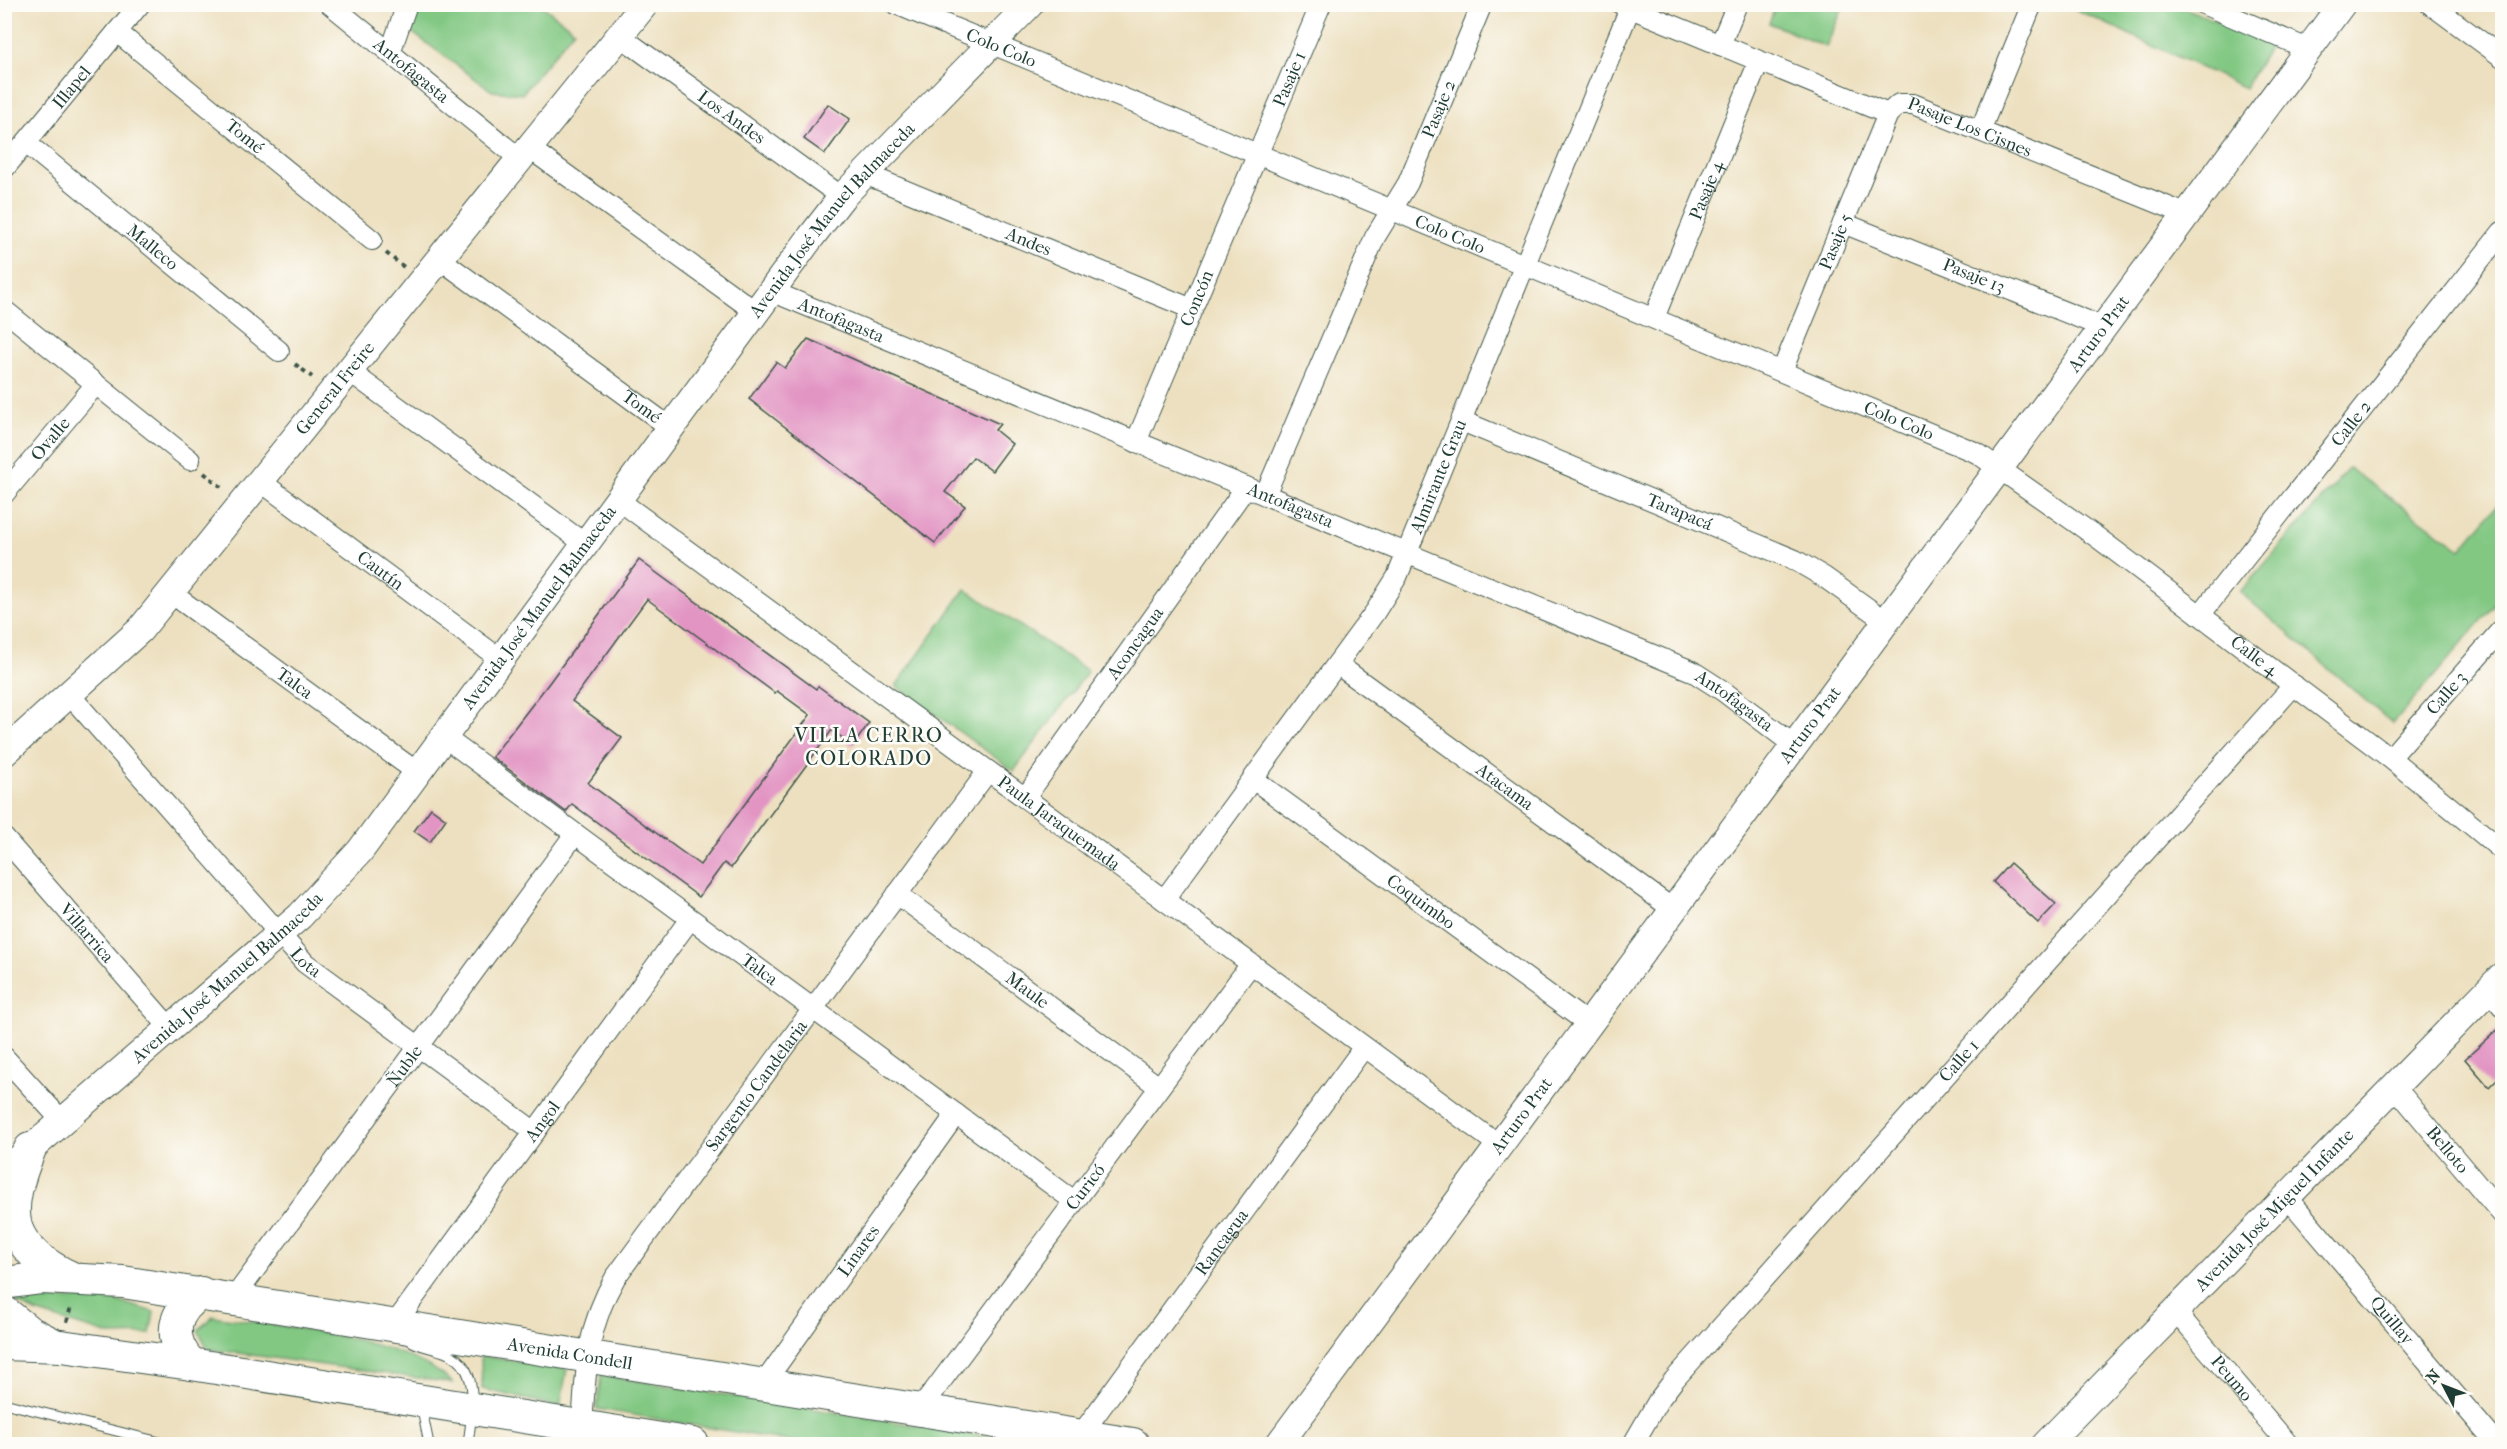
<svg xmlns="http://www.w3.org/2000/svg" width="2507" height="1449" font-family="'IM FELL French Canon',serif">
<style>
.green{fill:#82c883;stroke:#50825c;stroke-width:1.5}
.building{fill:#e294c3;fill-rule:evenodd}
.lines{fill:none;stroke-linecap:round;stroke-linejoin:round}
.lane-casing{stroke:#3e5549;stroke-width:11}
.street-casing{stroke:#3e5549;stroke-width:22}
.secondary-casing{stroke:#3e5549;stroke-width:29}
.primary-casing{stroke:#3e5549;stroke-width:34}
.path{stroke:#3e5549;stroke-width:4;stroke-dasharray:4.5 4.5;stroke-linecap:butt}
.lane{stroke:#fff;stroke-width:9}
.street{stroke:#fff;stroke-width:20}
.secondary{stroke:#fff;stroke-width:27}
.primary{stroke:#fff;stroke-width:32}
.labels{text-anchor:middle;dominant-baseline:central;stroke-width:5;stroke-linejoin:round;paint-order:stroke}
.street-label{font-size:18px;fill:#1f3d34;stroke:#fdfcf7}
.neighbourhood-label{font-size:20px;letter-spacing:1.5px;fill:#1f3d34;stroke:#fdfcf7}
</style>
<rect width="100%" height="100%" fill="#fdfcf7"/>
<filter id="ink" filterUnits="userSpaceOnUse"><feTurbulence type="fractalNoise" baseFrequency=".0167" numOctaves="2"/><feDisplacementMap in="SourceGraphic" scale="12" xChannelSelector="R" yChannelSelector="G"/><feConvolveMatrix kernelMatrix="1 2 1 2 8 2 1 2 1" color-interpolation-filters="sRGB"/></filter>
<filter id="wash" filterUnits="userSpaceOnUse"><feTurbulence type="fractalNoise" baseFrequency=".008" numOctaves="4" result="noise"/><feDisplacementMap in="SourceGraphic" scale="24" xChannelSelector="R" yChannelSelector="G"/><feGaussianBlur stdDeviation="1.35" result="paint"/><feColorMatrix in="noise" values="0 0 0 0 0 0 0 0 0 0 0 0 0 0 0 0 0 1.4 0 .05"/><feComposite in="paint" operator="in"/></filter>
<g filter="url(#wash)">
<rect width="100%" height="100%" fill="#ede0c0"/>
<g class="green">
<path d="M419 5H541L574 30 522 94 492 91 410 31Z"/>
<path d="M1776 5V4L1844 5 1826 47 1769 23Z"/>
<path d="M2066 5H2177L2272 43 2245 88Z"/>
<path d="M2349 468 2461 549 2502 499V597L2393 724 2240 592Z"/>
<path d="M965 589 1088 671 1014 771 896 686Z"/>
<path d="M107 1298 154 1312 150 1334 110 1335 35 1312 12 1300Z"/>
<path d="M213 1316C282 1327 401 1336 453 1383L208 1349 198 1330Z"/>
<path d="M481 1356 567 1369 560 1407 482 1389Z"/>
<path d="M601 1375 1032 1444H806L597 1409Z"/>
</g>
<g id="blocks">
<g class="building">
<path d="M828 104 850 119 825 154 804 139Z"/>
<path d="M808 339 1000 424 995 430 1012 444 992 471 973 457 945 492 965 506 935 543 749 399 776 362 785 368Z"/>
<path d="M639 560 816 689 818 686 869 723 853 746 832 730 731 868 724 863 699 897 572 804 566 812 492 757 549 683ZM647 599 775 693 777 691 810 715 700 865 588 783 622 738 572 701Z"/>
<path d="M431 808 446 819 430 842 414 831Z"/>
<path d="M2010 863 2056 904 2038 923 1993 882Z"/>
<path d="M2502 1026V1074L2489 1087 2465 1059Z"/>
</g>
</g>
</g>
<g filter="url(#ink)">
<use href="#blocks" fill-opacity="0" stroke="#3e5549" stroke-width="1.5"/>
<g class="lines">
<g class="lane-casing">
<g id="lane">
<path d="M411 1341C424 1349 441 1348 454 1357 481 1374 471 1418 468 1444"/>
<path d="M4 1403 168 1444"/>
<path d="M421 1405 429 1444"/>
</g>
</g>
<g class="street-casing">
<g id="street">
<path id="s1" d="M330 4 520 159"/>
<path id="s2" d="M896 4 1977 453 2098 538 2390 758 2502 850"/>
<path d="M1621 4 1888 114"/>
<path d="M2203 4 2310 50"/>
<path d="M2430 4 2502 57"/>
<path id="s3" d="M117 32 372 240"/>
<path id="s4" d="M620 36 842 197"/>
<path d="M1720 45 1737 4"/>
<path d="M390 53 407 4"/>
<path d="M1980 131 2032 4"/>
<path id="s5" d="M26 143 279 351"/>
<path d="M529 148 756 312"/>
<path id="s6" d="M4 169 140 4"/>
<path id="s7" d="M865 174 1192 309"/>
<path id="s8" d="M1843 223 2105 328"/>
<path id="s9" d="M440 259 671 428"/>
<path id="s10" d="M771 291 1692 671 1723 691 1795 746"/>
<path d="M4 310 190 460"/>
<path id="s11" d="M1654 318 1759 61"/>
<path d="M349 371 585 544"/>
<path id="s12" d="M1782 371 1888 114 1899 104H1913L2188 215"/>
<path id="s13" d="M1462 421 1795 560 1824 577 1887 622"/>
<path id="s14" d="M1136 442 1321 4"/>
<path id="s15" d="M260 481 500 659"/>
<path id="s16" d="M4 494 96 384"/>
<path id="s17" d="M1265 495 1375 237 1408 183 1482 4"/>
<path id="s18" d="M617 499 1500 1146"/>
<path id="s19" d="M171 593 418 773"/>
<path id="s20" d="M2200 615 2502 232"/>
<path id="s21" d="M1337 664 1674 910"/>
<path id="s22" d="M69 694 305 963 535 1132"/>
<path id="s23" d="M444 737 1074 1201"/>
<path id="s24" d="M2390 758 2502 629"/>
<path id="s25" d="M1253 779 1590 1025"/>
<path id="s26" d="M1025 798 1246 487"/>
<path id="s27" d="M4 838 170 1028"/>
<path id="s28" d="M897 894 1159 1087"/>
<path id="s29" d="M1164 900 1375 612 1397 577 1630 8"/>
<path d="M2489 990 2502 1006"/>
<path d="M4 1057 62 1121"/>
<path id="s30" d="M2395 1087 2502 1214"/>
<path id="s31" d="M2287 1197 2497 1444"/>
<path id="s32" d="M234 1298 575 834"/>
<path id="s33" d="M2175 1311 2288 1444"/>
<path id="s34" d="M394 1325 690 919"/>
<path id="s35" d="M762 1386 956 1114"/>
<path id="s36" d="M919 1411 1251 964"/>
<path id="s37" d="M582 1426C586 1369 586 1329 615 1278L988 771"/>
<path id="s38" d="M1080 1436 1364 1047"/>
<path id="s39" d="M1633 1444 1658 1401 1674 1380 2294 685"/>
</g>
</g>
<g class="secondary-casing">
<g id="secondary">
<path id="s40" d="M4 753 140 630 645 4"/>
<path id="s41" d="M4 1172 300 916 360 851 811 237 842 197 1030 4"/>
<path id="s42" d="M1279 1444 2342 4"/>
<path id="s43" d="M2046 1444 2502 976"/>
</g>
</g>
<g class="primary-casing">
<g id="primary">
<path d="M30 1149C4 1212 4 1246 72 1278"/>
<path id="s44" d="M4 1283 42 1278 123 1282 1133 1444"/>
<path d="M4 1312 29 1332 51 1343"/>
<path d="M4 1344 61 1346 191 1364 693 1444"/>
<path d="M191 1364C167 1338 172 1312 201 1293"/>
</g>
</g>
<g class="path">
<path d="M386 253 404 267"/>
<path d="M295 364 312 377"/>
<path d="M204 473 224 489"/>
<path d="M67 1322 71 1306"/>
</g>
<use href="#lane" class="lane"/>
<use href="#street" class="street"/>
<use href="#secondary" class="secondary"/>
<use href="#primary" class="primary"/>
</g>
</g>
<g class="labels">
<g class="street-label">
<text stroke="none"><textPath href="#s2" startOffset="114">Colo Colo</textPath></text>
<text stroke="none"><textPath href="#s1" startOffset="105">Antofagasta</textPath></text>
<text stroke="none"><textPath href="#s14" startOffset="394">Pasaje 1</textPath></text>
<text stroke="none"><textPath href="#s6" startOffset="106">Illapel</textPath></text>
<text stroke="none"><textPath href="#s17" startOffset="424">Pasaje 2</textPath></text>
<text stroke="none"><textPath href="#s4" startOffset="138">Los Andes</textPath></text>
<text stroke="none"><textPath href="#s12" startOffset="368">Pasaje Los Cisnes</textPath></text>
<text stroke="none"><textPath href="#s3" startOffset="165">Tomé</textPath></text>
<text stroke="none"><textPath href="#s11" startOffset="138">Pasaje 4</textPath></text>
<text stroke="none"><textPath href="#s41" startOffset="1268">Avenida José Manuel Balmaceda</textPath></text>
<text stroke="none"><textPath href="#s2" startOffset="600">Colo Colo</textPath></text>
<text stroke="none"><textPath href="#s7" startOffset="177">Andes</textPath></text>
<text stroke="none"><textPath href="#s12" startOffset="140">Pasaje 5</textPath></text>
<text stroke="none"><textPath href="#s5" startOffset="164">Malleco</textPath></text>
<text stroke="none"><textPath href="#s8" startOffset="141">Pasaje 13</textPath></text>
<text stroke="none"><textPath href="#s14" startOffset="156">Concón</textPath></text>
<text stroke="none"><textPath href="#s10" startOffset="76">Antofagasta</textPath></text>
<text stroke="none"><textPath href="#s42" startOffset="1380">Arturo Prat</textPath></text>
<text stroke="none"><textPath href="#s40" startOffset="494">General Freire</textPath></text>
<text stroke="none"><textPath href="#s9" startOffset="250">Tomé</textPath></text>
<text stroke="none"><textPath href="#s2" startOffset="1086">Colo Colo</textPath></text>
<text stroke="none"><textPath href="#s20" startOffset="244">Calle 2</textPath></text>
<text stroke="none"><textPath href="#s16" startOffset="72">Ovalle</textPath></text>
<text stroke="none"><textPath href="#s29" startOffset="507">Almirante Grau</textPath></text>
<text stroke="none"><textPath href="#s10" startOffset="562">Antofagasta</textPath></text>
<text stroke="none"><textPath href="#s13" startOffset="236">Tarapacá</textPath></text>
<text stroke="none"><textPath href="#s15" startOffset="150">Cautín</textPath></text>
<text stroke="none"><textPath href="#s41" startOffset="782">Avenida José Manuel Balmaceda</textPath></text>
<text stroke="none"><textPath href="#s26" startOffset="190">Aconcagua</textPath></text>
<text stroke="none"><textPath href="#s2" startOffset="1514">Calle 4</textPath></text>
<text stroke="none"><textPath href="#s19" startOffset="153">Talca</textPath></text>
<text stroke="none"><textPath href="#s24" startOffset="86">Calle 3</textPath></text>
<text stroke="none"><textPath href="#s10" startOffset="1048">Antofagasta</textPath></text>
<text stroke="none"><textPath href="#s42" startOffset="894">Arturo Prat</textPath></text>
<text stroke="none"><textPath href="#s21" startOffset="208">Atacama</textPath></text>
<text stroke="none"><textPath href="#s18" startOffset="548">Paula Jaraquemada</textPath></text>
<text stroke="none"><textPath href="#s25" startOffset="208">Coquimbo</textPath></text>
<text stroke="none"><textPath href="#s27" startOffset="126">Villarrica</textPath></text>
<text stroke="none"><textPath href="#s22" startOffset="358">Lota</textPath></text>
<text stroke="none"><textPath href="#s23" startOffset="392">Talca</textPath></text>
<text stroke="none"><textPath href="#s41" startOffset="296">Avenida José Manuel Balmaceda</textPath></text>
<text stroke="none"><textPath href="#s28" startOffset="162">Maule</textPath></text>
<text stroke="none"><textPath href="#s39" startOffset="504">Calle 1</textPath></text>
<text stroke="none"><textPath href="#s32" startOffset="288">Ñuble</textPath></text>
<text stroke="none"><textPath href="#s37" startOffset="392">Sargento Candelaria</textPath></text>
<text stroke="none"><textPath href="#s42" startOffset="408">Arturo Prat</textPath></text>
<text stroke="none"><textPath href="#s34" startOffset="252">Angol</textPath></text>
<text stroke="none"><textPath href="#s30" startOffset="82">Belloto</textPath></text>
<text stroke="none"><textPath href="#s36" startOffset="279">Curicó</textPath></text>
<text stroke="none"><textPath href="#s43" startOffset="327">Avenida José Miguel Infante</textPath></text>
<text stroke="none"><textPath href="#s38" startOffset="240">Rancagua</textPath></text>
<text stroke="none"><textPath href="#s35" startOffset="166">Linares</textPath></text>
<text stroke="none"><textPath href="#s31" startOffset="162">Quillay</textPath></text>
<text stroke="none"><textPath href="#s44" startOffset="572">Avenida Condell</textPath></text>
<text stroke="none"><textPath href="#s33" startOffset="88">Peumo</textPath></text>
</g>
<g class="neighbourhood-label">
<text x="869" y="735">VILLA CERRO<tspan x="869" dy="23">COLORADO</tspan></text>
</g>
</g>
<rect width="2507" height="1449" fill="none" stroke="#fdfcf7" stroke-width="24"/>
<g transform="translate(2444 1386) rotate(312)" stroke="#fdfcf7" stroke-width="4.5" paint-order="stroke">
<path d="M0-4.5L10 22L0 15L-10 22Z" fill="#1f3d34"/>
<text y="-9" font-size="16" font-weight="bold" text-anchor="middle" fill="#1f3d34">N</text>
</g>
</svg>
